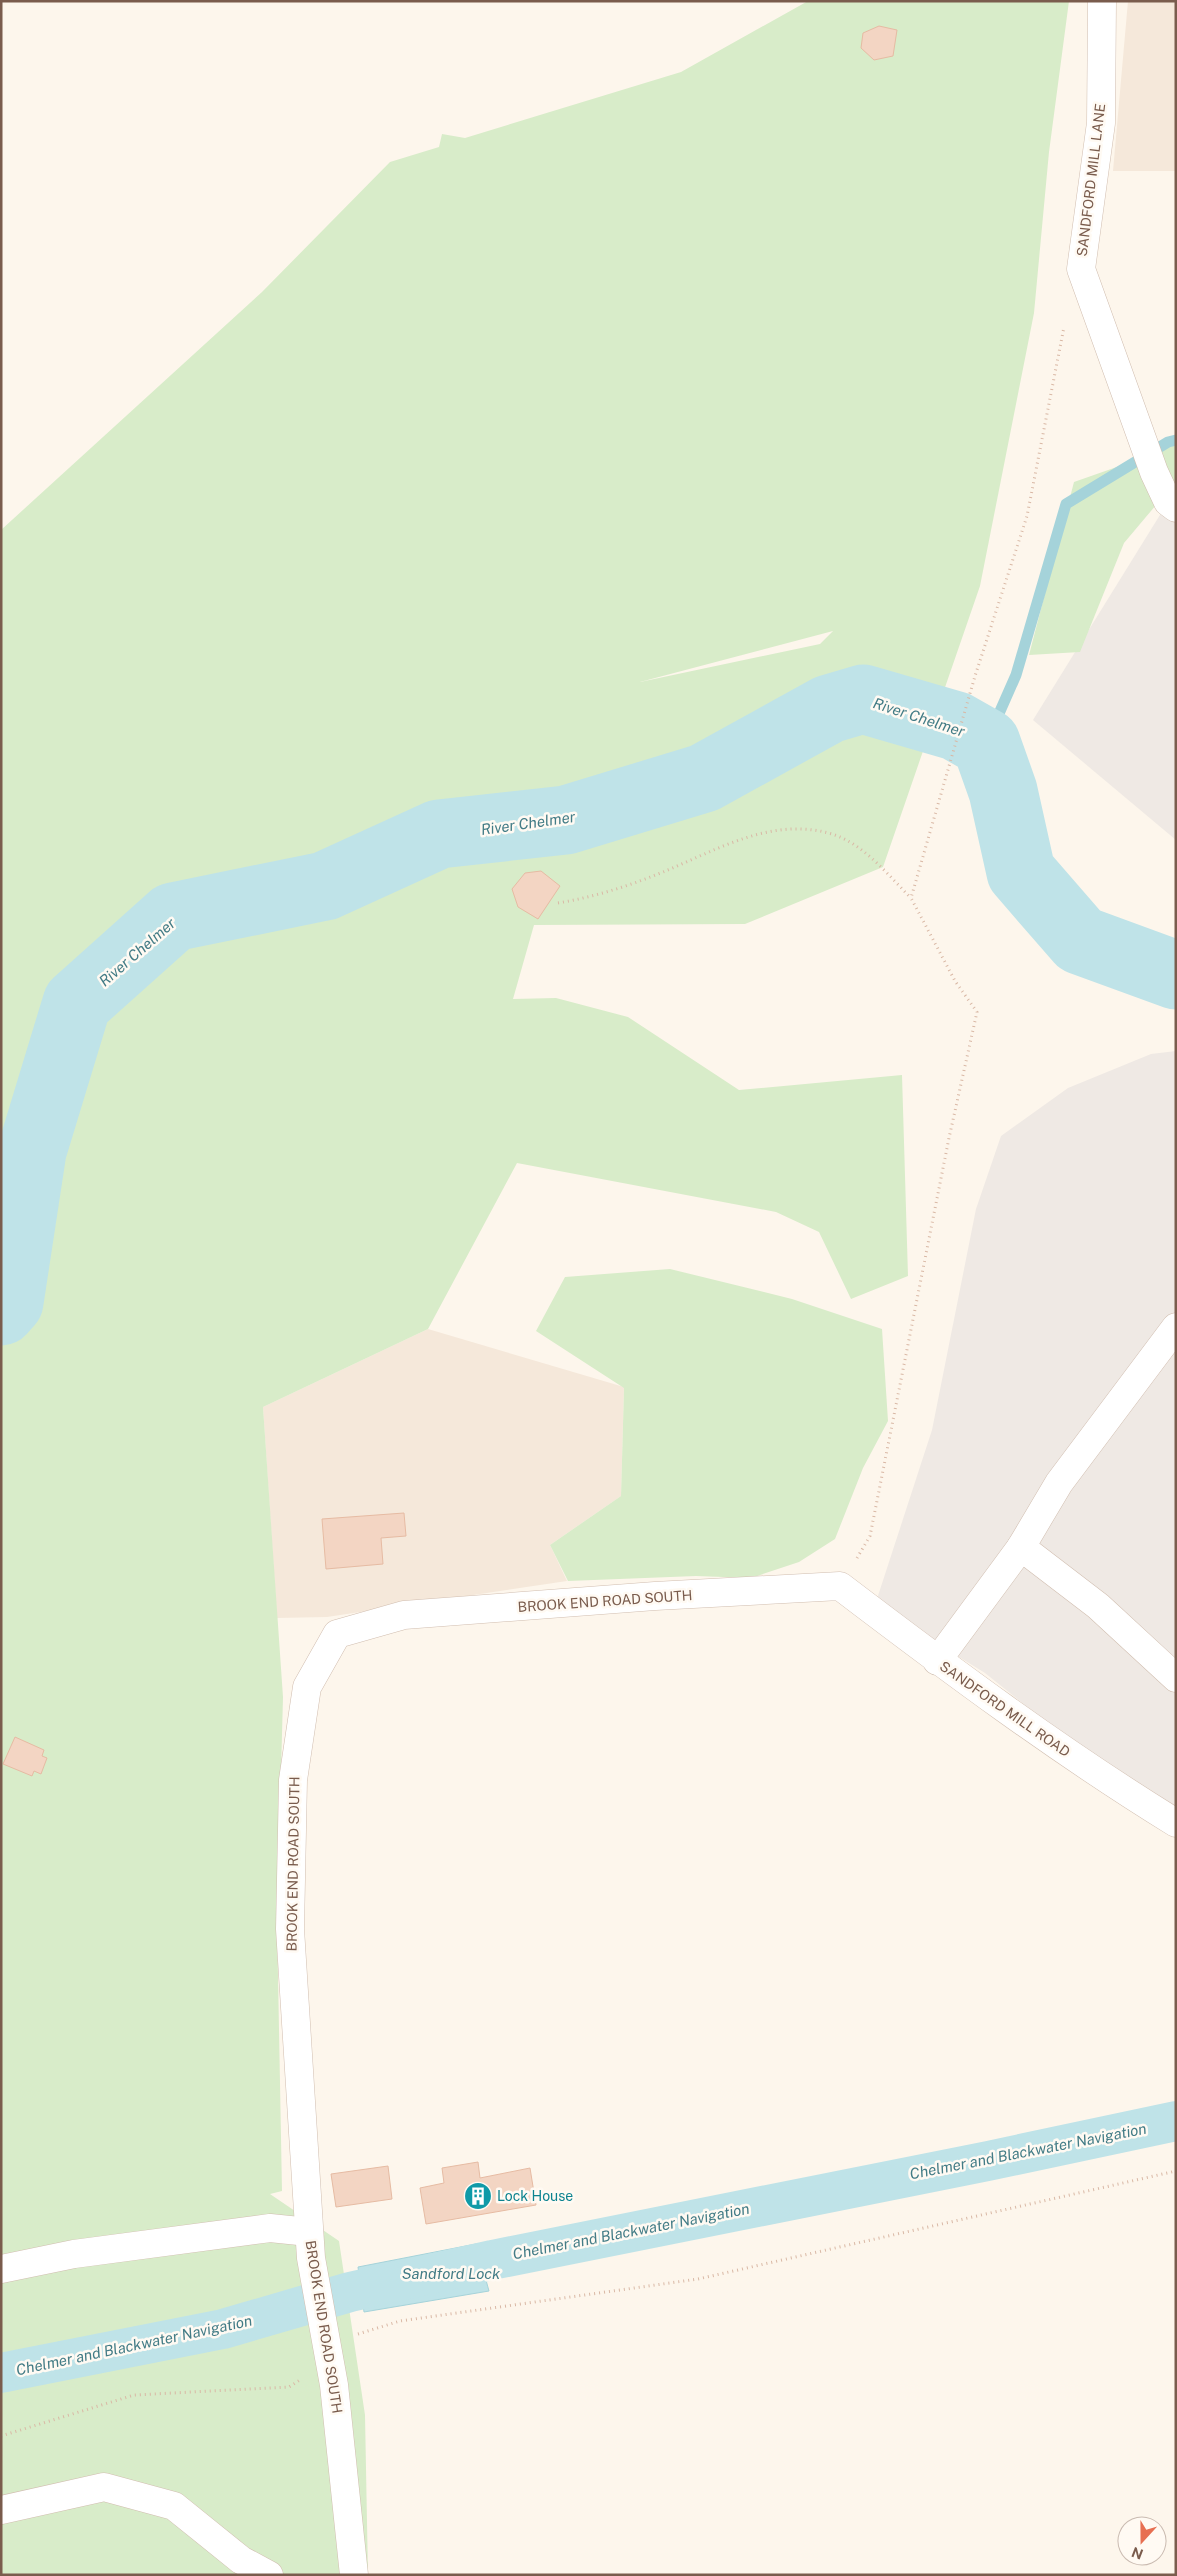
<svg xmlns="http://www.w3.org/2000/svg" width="1177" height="2576" font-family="'Public Sans',sans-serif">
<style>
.residential{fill:#f5e8da}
.industrial{fill:#efe9e4}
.green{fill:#d8ecc9;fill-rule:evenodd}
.water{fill:#bfe3e8;stroke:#a5d3da}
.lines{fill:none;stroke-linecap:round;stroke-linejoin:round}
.stream{stroke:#a5d3da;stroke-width:11}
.canal{stroke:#bfe3e8;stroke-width:40}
.river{stroke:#bfe3e8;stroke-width:69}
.building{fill:#f3d5c3;stroke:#e6bba3}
.minor-casing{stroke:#d1beb0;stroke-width:29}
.path{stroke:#d9b8a5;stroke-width:3;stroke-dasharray:1 4;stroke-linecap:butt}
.minor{stroke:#fff;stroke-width:28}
.labels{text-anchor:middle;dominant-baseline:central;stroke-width:5;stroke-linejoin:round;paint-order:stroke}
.street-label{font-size:14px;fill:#7a5c4d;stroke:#fffaf3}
.culture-label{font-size:14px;fill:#0d838f;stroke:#fffaf3;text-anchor:start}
.water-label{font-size:15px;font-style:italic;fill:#437c86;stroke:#fffaf3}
</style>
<rect width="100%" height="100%" fill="#fdf6ec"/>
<g class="residential">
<path d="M1128 1H1176V171H1113Z"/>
<path d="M428 1329 624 1387 621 1496 550 1545 567 1581 327 1617 277 1618 263 1407Z"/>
</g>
<g class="industrial">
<path d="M1176 501V840L1033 720 1168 502Z"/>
<path d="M1176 1051V1816L1097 1763 985 1673 875 1605 932 1430 976 1209 1001 1136 1068 1088 1151 1054Z"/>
</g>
<g class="green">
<path d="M808 1H1069L1049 152 1034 313 980 586 883 867 745 924 534 925 513 999 556 998 628 1017 739 1090 902 1075 908 1276 851 1299 819 1232 776 1212 517 1163 428 1329 263 1407 283 1697 277 1921 282 2191 270 2194 339 2241 365 2415 368 2575H1V530L262 292 390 162 439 147 442 134 465 138 681 72ZM833 631 820 644 640 682Z"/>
<path d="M1176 443V486H1172L1124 543 1080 652 1029 655 1074 482 1148 456Z"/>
<path d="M670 1269 792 1299 882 1329 888 1421 863 1468 835 1539 799 1562 751 1578 696 1576 568 1581 550 1545 621 1496 624 1388 536 1331 565 1277Z"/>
</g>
<path class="water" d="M476 2244 489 2291 364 2312 358 2267Z"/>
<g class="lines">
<path class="stream" d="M986 743 1016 675 1066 504 1168 442 1176 440"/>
<path class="canal" d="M1 2373 223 2329 350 2292 492 2260 988 2161 1176 2121"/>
<path class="river" d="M1 1311 9 1302 32 1151 77 1003 173 917 325 886 439 834 566 820 704 778 829 709 863 699 956 726 986 743 1003 791 1021 872 1080 940 1176 975"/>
</g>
<g class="building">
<path d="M879 26 897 30 893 56 874 60 861 48 863 33Z"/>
<path d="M541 871 560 886 538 919 518 907 512 889 525 873Z"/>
<path d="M404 1513 406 1536 381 1538 383 1564 326 1569 322 1519Z"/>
<path d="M15 1737 44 1750 42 1756 47 1758 41 1774 34 1771 32 1776 3 1764Z"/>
<path d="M478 2162 480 2178 530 2168 536 2205 426 2224 420 2188 444 2183 442 2168Z"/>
<path d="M388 2166 392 2199 336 2207 331 2174Z"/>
</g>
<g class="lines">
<g class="minor-casing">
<g id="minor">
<path d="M1102 1 1101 123 1081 269 1154 472 1168 502 1176 508"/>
<path d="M1176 1327 1059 1483 1021 1547 1098 1606 1176 1678"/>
<path d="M937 1661 1021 1547"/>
<path d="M1 2269 74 2254 270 2228 309 2232"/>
<path d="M1 2510 104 2487 174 2506 241 2560 269 2575"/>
<path d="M354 2575 334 2385 311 2258 290 1929 293 1780 307 1687 337 1634 404 1615 655 1596 840 1586C949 1669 1059 1751 1176 1823"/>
</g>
</g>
<g class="path">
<path d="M558 903C594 897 629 886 663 872 717 850 772 816 832 834 864 844 888 875 911 898"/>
<path d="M857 1558 870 1536 949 1138 977 1012 955 981 911 898 975 676 1027 516 1064 327"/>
<path d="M358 2334 400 2321 698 2279 1176 2171"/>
<path d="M1 2436 134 2395 289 2387 300 2380"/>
</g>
<use href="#minor" class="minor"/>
</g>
<defs>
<g id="building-disc" transform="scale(1.4375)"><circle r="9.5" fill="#0f9aa8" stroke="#fffaf3"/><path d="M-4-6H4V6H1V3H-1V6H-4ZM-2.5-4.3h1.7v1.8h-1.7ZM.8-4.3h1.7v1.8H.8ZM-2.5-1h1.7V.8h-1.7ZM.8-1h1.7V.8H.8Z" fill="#fff"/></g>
</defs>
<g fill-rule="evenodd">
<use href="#building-disc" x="478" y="2196"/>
</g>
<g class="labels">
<g class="street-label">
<text transform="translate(1091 180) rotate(-83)">SANDFORD MILL LANE</text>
<text transform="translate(605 1601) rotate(-4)">BROOK END ROAD SOUTH</text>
<text transform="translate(1005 1709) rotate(35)">SANDFORD MILL ROAD</text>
<text transform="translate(293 1864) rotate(-89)">BROOK END ROAD SOUTH</text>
<text transform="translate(324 2327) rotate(81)">BROOK END ROAD SOUTH</text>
</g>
<g class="culture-label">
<text x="497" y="2196">Lock House</text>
</g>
<g class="water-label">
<text transform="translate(919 717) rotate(18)">River Chelmer</text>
<text transform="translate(528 823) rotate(-8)">River Chelmer</text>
<text transform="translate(137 952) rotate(-41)">River Chelmer</text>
<text transform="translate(1028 2151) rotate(-11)">Chelmer and Blackwater Navigation</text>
<text transform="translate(631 2231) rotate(-11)">Chelmer and Blackwater Navigation</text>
<text x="451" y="2273">Sandford Lock</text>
<text transform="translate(134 2345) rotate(-12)">Chelmer and Blackwater Navigation</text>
</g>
</g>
<rect width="1177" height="2576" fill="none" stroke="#7a5c4d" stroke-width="5"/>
<g transform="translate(1142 2541) rotate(201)"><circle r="24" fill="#fffaf3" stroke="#cabbb1"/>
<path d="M0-4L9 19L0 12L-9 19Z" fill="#e76f51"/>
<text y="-8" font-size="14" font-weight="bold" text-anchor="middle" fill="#7a5c4d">N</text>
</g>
</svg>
